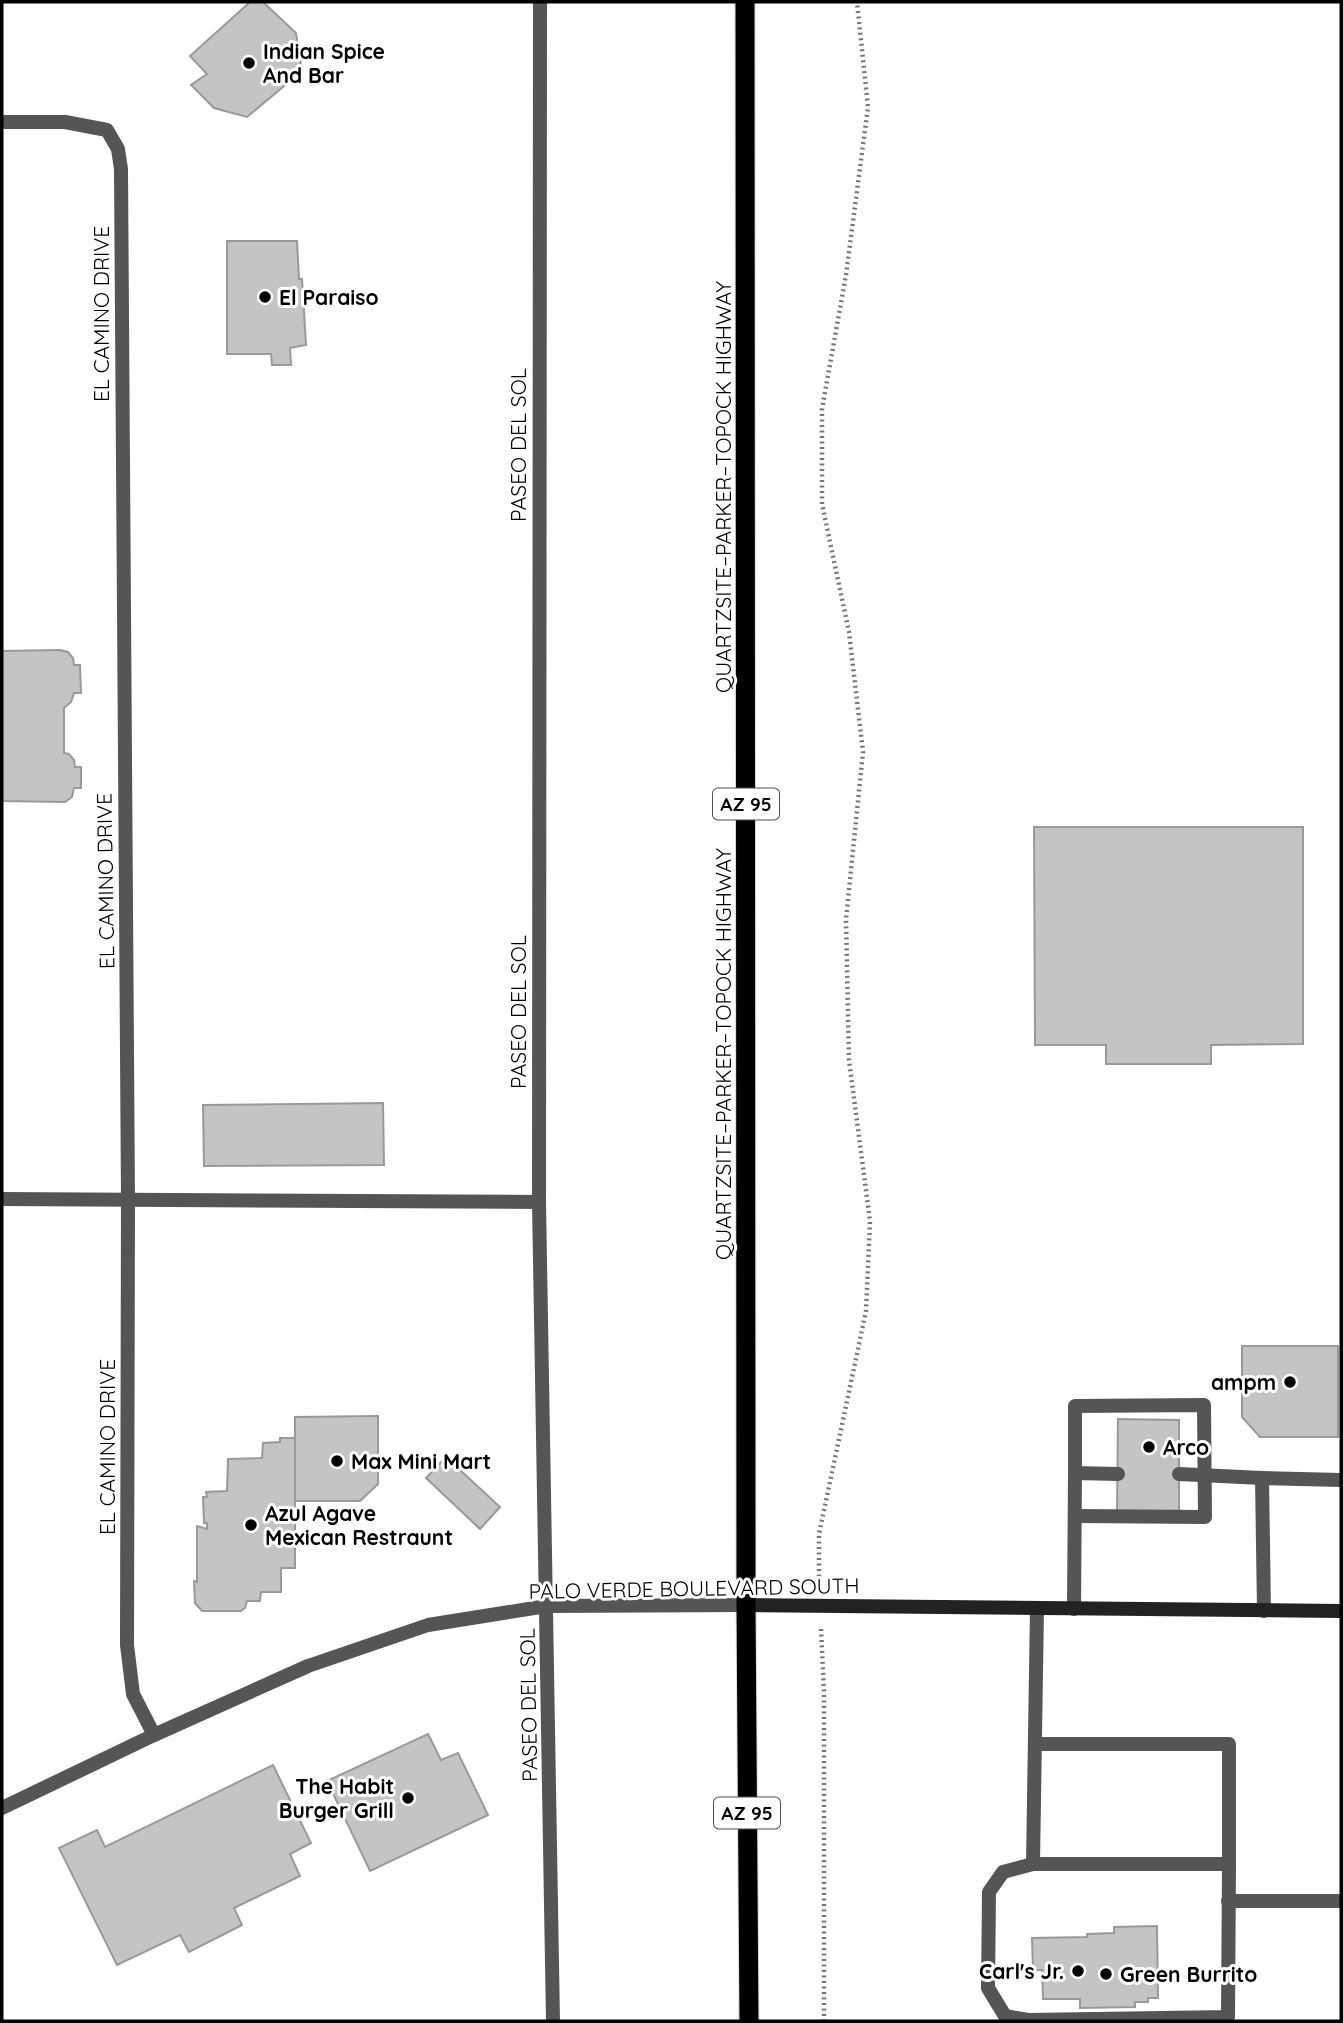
<svg xmlns="http://www.w3.org/2000/svg" width="1343" height="2023" font-family="Quicksand,sans-serif">
<style>
.building{fill:#c4c4c4;stroke:#999;stroke-width:2}
.lines{fill:none;stroke-linecap:round;stroke-linejoin:round}
.trunk-casing{stroke:#dbdbdb;stroke-width:21}
.path{stroke:#777;stroke-width:4.5;stroke-dasharray:2 3.5;stroke-linecap:butt}
.service{stroke:#555;stroke-width:14}
.minor{stroke:#555;stroke-width:14}
.tertiary{stroke:#555;stroke-width:14}
.secondary{stroke:#222;stroke-width:14}
.trunk{stroke:#000;stroke-width:19}
.poi-dot{fill:#000;stroke:#fff;stroke-width:2.5}
.labels{text-anchor:middle;dominant-baseline:central;stroke-width:6;stroke-linejoin:round;paint-order:stroke}
.shield{fill:#fff;stroke:#4c4c4c;stroke-width:2}
.shield-label{font-size:19px;font-weight:bold;fill:#000}
.poi-label{font-size:21px;font-weight:bold;fill:#000;stroke:#fff;text-anchor:start}
.street-label{font-size:21px;fill:#000;stroke:#fff}
</style>
<rect width="100%" height="100%" fill="#fff"/>
<g class="building">
<path d="M250 2H263L296 33 302 71 247 117 214 108 191 85 207 74 190 56Z"/>
<path d="M227 241H297L299 279H302L306 345 290 348 291 365H272L271 354H227Z"/>
<path d="M60 650 68 652 73 658 74 665H80L81 693H74L71 702 64 708V753L69 754 74 760 75 767H81V788H74L72 797 65 802 2 801V651Z"/>
<path d="M1034 827H1303V1044L1211 1045V1064H1106V1045H1035Z"/>
<path d="M383 1103 384 1165 204 1166 203 1105Z"/>
<path d="M1242 1346H1338V1437H1260L1242 1417Z"/>
<path d="M378 1416V1484L360 1501H295V1417Z"/>
<path d="M1118 1419 1179 1420V1512H1117Z"/>
<path d="M280 1438H295V1568H281V1592H261L260 1601H247L245 1608 241 1611H202L195 1603 194 1581 197 1582V1526L207 1529V1523H204L203 1497H207L206 1492 227 1491 228 1459 262 1458 263 1443 280 1442Z"/>
<path d="M446 1457 500 1507 480 1529 426 1478Z"/>
<path d="M428 1734 441 1760 458 1753 488 1815 370 1871 327 1781Z"/>
<path d="M273 1765 311 1843 290 1854 300 1876 234 1908 242 1925 189 1952 180 1935 117 1965 59 1848 97 1830 105 1847Z"/>
<path d="M1157 1926 1158 1998H1148V2002H1135V2007L1080 2008V1999H1043L1042 1970H1033L1032 1938 1087 1937V1934L1114 1933V1927Z"/>
</g>
<g class="lines">
<g class="trunk-casing">
<path id="trunk" d="M745 2 746 1605 749 2021"/>
</g>
<g class="path">
<path d="M819 1582V1534L866 1311 870 1221 849 1060 846 919 863 752 849 632 822 504V409L846 275 868 107 857 2"/>
<path d="M821 1629 824 1692V2021"/>
</g>
<g class="service">
<path d="M1075 1473V1406L1204 1405 1205 1517 1075 1516"/>
<path d="M1179 1474 1262 1478"/>
<path d="M1074 1609 1075 1473 1118 1474"/>
<path d="M1264 1611 1262 1478 1341 1480"/>
<path d="M1035 1744H1229V1864H1033L1037 1608"/>
<path d="M1033 1864 1003 1872 989 1892 988 1988 1005 2016 1028 2020 1228 2017 1229 1864"/>
<path d="M1228 1901H1341"/>
</g>
<g class="minor">
<path d="M540 2 539 1202 553 2021"/>
<path d="M2 122H65L107 130 118 149 121 169 128 1200 127 1645 133 1694 154 1735"/>
<path d="M2 1199 539 1202"/>
</g>
<path class="tertiary" d="M2 1808 154 1735 308 1666 428 1625 547 1606 746 1605"/>
<path class="secondary" d="M746 1605 1341 1611"/>
<use href="#trunk" class="trunk"/>
</g>
<g class="poi-dot">
<circle cx="249" cy="63" r="7"/>
<circle cx="265" cy="297" r="7"/>
<circle cx="1290" cy="1382" r="7"/>
<circle cx="1149" cy="1447" r="7"/>
<circle cx="337" cy="1461" r="7"/>
<circle cx="251" cy="1525" r="7"/>
<circle cx="408" cy="1798" r="7"/>
<circle cx="1078" cy="1971" r="7"/>
<circle cx="1106" cy="1974" r="7"/>
</g>
<g class="labels">
<g class="shield">
<rect x="713" y="788.5" width="66" height="31" rx="5"/>
<rect x="714" y="1797.5" width="66" height="31" rx="5"/>
</g>
<g class="shield-label">
<text x="746" y="804">AZ 95</text>
<text x="747" y="1813">AZ 95</text>
</g>
<g class="poi-label">
<text x="263" y="51">Indian Spice<tspan x="263" dy="24">And Bar</tspan></text>
<text x="279" y="297">El Paraiso</text>
<text x="1276" y="1382" text-anchor="end">ampm</text>
<text x="1163" y="1447">Arco</text>
<text x="351" y="1461">Max Mini Mart</text>
<text x="265" y="1513">Azul Agave<tspan x="265" dy="24">Mexican Restraunt</tspan></text>
<text x="394" y="1786" text-anchor="end">The Habit<tspan x="394" dy="24">Burger Grill</tspan></text>
<text x="1064" y="1971" text-anchor="end">Carl's Jr.</text>
<text x="1120" y="1974">Green Burrito</text>
</g>
<g class="street-label">
<text transform="translate(101 314) rotate(-90)">EL CAMINO DRIVE</text>
<text transform="translate(518 445) rotate(-90)">PASEO DEL SOL</text>
<text transform="translate(723 487) rotate(-90)">QUARTZSITE–PARKER–TOPOCK HIGHWAY</text>
<text transform="translate(105 881) rotate(-91)">EL CAMINO DRIVE</text>
<text transform="translate(518 1012) rotate(-90)">PASEO DEL SOL</text>
<text transform="translate(723 1054) rotate(-90)">QUARTZSITE–PARKER–TOPOCK HIGHWAY</text>
<text transform="translate(107 1447) rotate(-90)">EL CAMINO DRIVE</text>
<text transform="translate(694 1588) rotate(-1)">PALO VERDE BOULEVARD SOUTH</text>
<text transform="translate(528 1705) rotate(-91)">PASEO DEL SOL</text>
</g>
</g>
<rect width="1343" height="2023" fill="none" stroke="#000000" stroke-width="7"/>
</svg>
